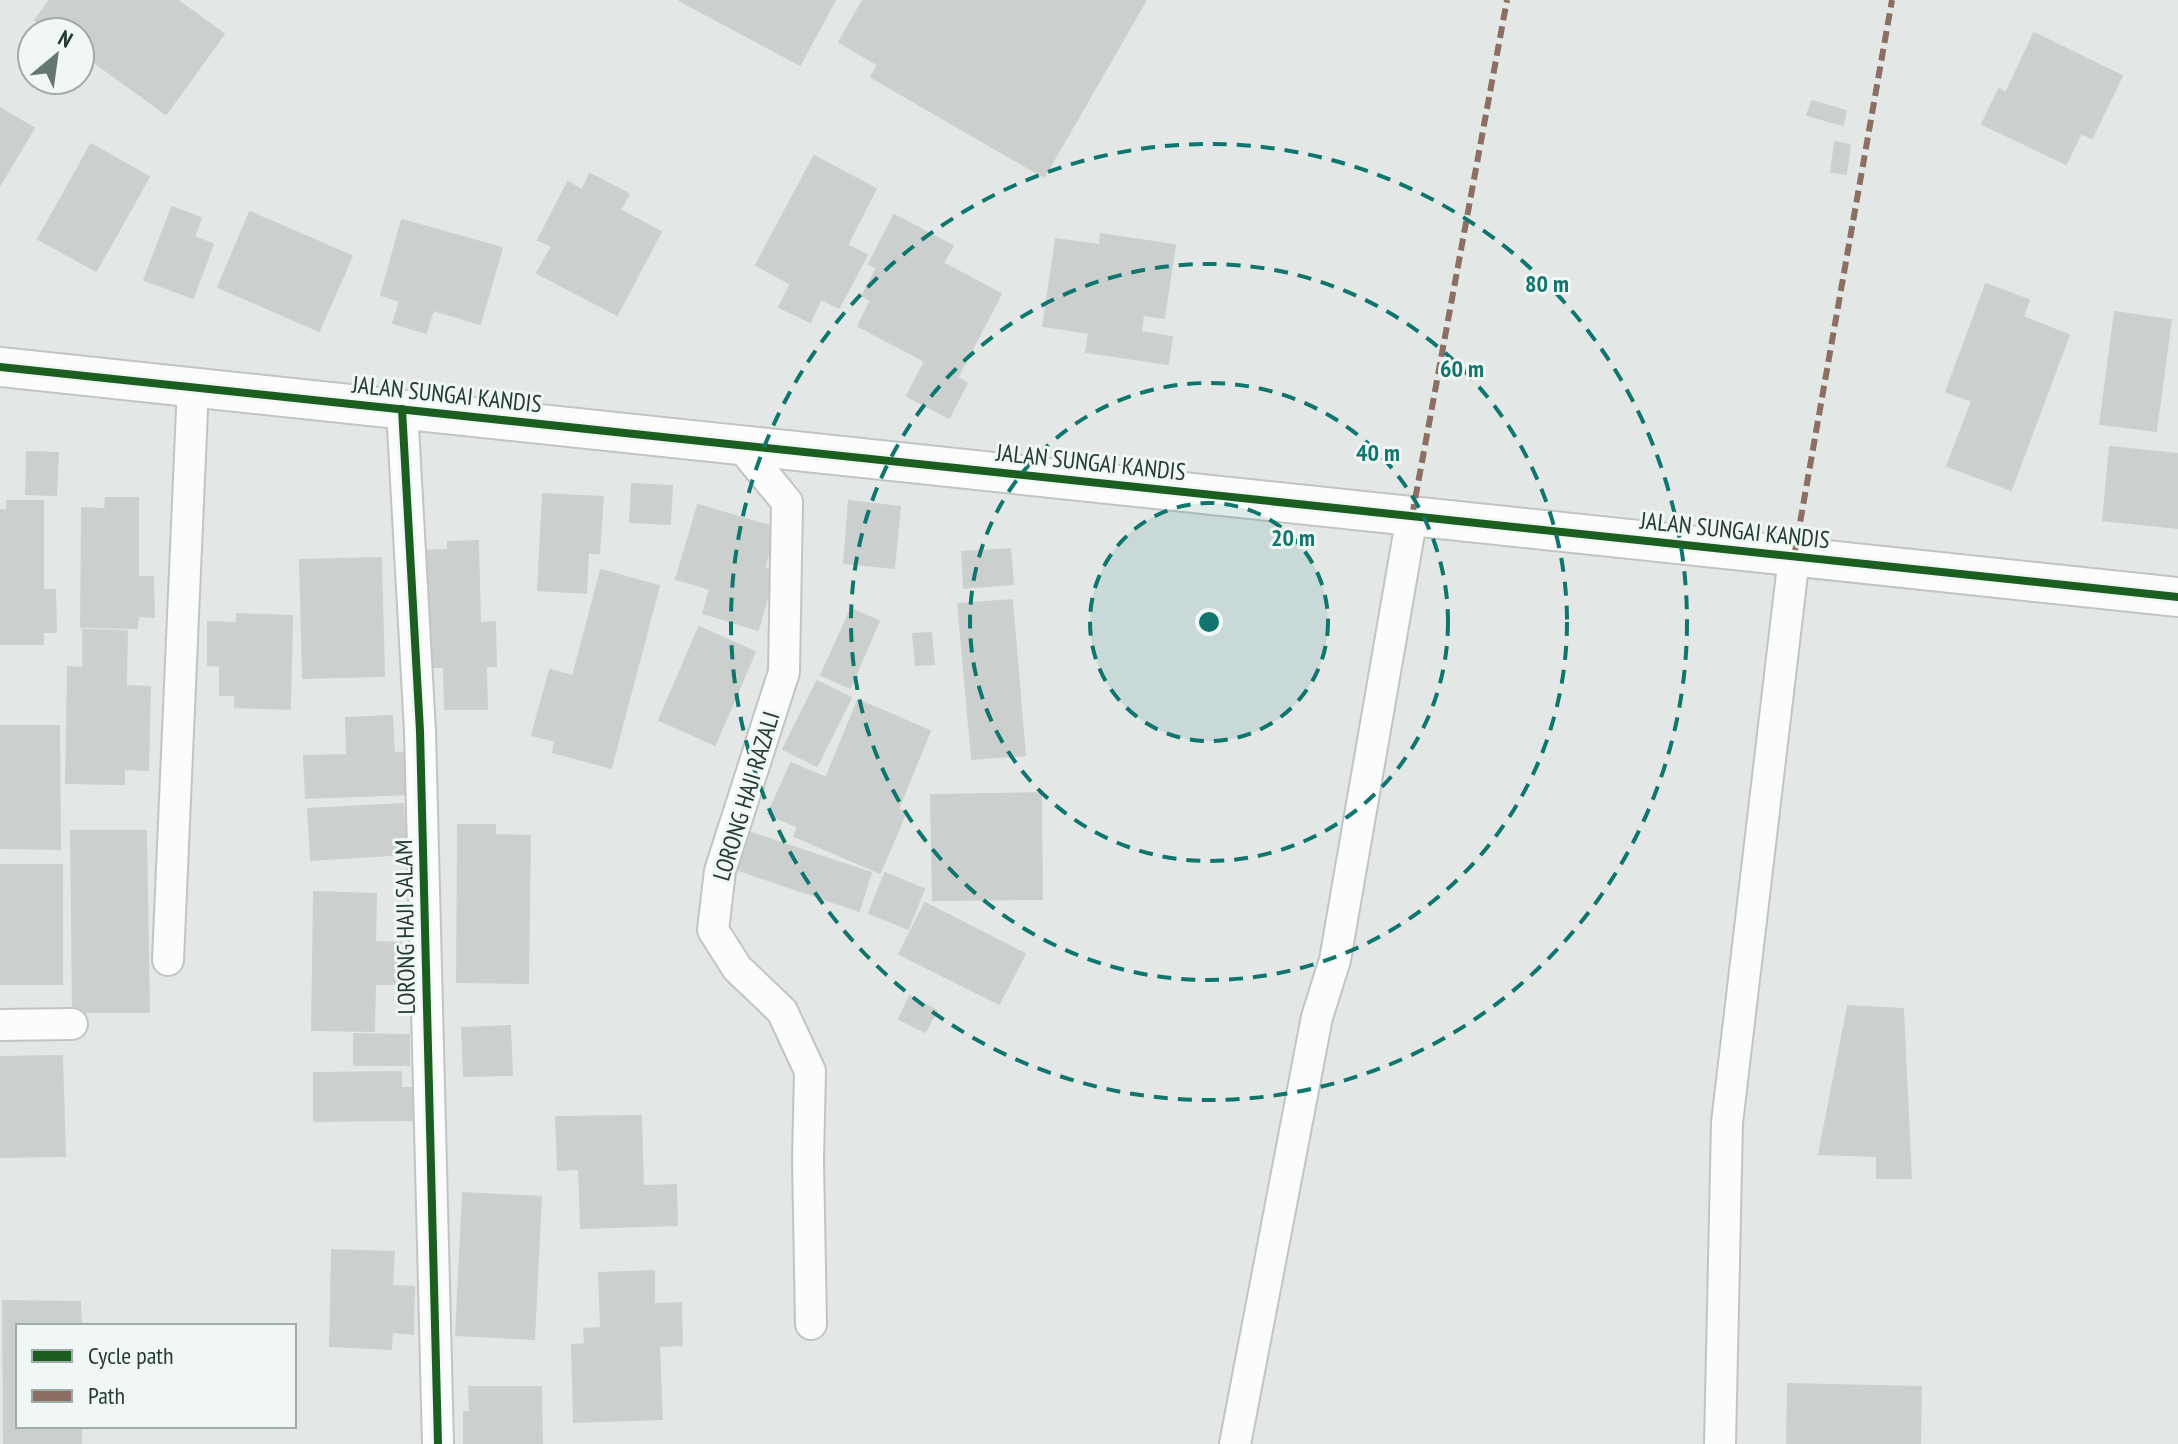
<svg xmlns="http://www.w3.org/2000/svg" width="2178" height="1444" font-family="'PT Sans Narrow',sans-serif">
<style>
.building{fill:#cbcfce;stroke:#ccd1cf;stroke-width:2}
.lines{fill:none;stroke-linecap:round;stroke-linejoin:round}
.minor-casing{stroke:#c0c5c3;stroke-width:34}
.tertiary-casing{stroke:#c0c5c3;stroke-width:42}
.minor{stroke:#fbfcfb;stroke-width:30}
.tertiary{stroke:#fbfcfb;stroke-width:38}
.quiet{stroke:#8d6e63;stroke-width:6;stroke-dasharray:12 6;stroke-linecap:butt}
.cycleway-casing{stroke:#f1f7f5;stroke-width:13}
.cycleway{stroke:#1b5e20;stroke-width:8}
.ring{fill:none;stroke:#0f766e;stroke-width:4;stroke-dasharray:14 10}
.labels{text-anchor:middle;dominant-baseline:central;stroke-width:6;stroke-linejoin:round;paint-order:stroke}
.street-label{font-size:24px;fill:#233a35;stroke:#f1f7f5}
.centre{fill:#0f766e;stroke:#f1f7f5;stroke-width:4}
.ring-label{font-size:24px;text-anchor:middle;font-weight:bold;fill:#0f766e;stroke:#f1f7f5;stroke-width:6;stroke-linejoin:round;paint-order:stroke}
</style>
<rect width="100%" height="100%" fill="#e3e8e6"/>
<g class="building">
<path d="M50 0H177L224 34 166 114 80 52V32H52L35 20Z"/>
<path d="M679 0H835L800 65Z"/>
<path d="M863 0H1146L1044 177 871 77 878 65 839 42Z"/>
<path d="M2034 33 2122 76 2092 138 2081 133 2066 164 1982 124 1999 89 2006 93Z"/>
<path d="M1812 101 1846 111 1843 125 1807 115Z"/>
<path d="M0 108 34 128 0 185Z"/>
<path d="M1835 142 1850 145 1846 174 1831 172Z"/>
<path d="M91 144 149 177 96 271 38 239Z"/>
<path d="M814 156 876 189 847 245 867 255 839 308 821 299 810 322 779 307 791 284 756 265Z"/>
<path d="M590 174 629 194 620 210 661 232 617 315 537 273 552 246 538 240 568 182 582 190Z"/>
<path d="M172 207 201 218 194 237 213 244 193 298 144 280Z"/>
<path d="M250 212 352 256 319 331 218 287Z"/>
<path d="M894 215 953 246 943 263 1001 294 957 378 967 383 949 418 907 396 925 361 858 326 871 300 862 296 877 268 869 264Z"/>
<path d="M402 220 502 248 480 324 433 310 426 333 393 323 400 301 381 295Z"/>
<path d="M1101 234 1175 245 1164 318 1143 315 1141 332 1172 337 1168 364 1086 352 1089 333 1043 326 1056 239 1100 245Z"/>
<path d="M1986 284 2029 300 2023 317 2069 335 2011 490 1947 466 1972 401 1946 392Z"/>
<path d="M2115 312 2171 320 2156 431 2100 424Z"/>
<path d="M2110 447 2178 454V528L2103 520Z"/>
<path d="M27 452 58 453 56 495 26 494Z"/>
<path d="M632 484 672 486 670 524 630 522Z"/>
<path d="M543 494 603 497 599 553H588L586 593 538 590Z"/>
<path d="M106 498H138V577H153L154 617 138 616 137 628 81 627 82 508 105 509Z"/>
<path d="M7 501H43V590H55L56 632H43V644H0V510H7Z"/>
<path d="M849 501 900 507 894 568 844 563Z"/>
<path d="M698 505 777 528 764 568 775 571 758 630 703 613 710 589 676 579Z"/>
<path d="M478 541 480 623 495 622 496 666H486L487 709H445L444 667H423L421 551 448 550V542Z"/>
<path d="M1010 549 1013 584 964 588 962 552Z"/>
<path d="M381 558 384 676 303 678 300 560Z"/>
<path d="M601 570 659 586 611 768 553 752 555 741 532 735 550 670 573 676Z"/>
<path d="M1012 600 1025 755 972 759 958 604Z"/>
<path d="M851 609 879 621 850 688 821 675Z"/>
<path d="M237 614 292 616 290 709 235 707V695H220V666L208 665V622L237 623Z"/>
<path d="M699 627 755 652 715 745 659 720Z"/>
<path d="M83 630 127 631 126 686 150 687 148 770 124 769V784L66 783 68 667 83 668Z"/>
<path d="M931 633 934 664 916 665 913 634Z"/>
<path d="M817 681 851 698 817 766 783 749Z"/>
<path d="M858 700 930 731 898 809 906 812 880 873 794 836 798 827 768 814 791 763 826 778Z"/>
<path d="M392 716 394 753 410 752 412 794 306 798 304 756 347 755 346 718Z"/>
<path d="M0 726H59L60 849 0 848Z"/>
<path d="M1041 793 1042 899 933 900 931 795Z"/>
<path d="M403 804 407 854 311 860 308 809Z"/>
<path d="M458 825H495V835L530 836 528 983 457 982Z"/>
<path d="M742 830 871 873 859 911 730 867Z"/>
<path d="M71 831H146L149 1012H73Z"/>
<rect x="0" y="865" width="62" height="119"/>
<path d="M885 873 924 889 908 929 869 913Z"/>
<path d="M314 892 376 894 375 942 403 943 402 984H375L374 1031 312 1030Z"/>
<path d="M925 903 1025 954 999 1004 899 954Z"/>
<path d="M910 996 937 1011 925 1032 899 1019Z"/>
<path d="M1848 1006 1903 1009 1911 1178H1877V1156L1819 1154Z"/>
<path d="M510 1026 512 1075 464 1076 462 1028Z"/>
<path d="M354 1034 409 1035V1065H354Z"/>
<path d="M62 1056 65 1156 0 1157V1057Z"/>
<path d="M401 1072V1088H414V1120L314 1121V1073Z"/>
<path d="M641 1116 643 1186 676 1185 677 1225 581 1228 579 1169 558 1170 556 1117Z"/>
<path d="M463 1193 541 1197 534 1339 456 1335Z"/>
<path d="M332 1250 394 1252 392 1286 414 1287 413 1334 392 1332 391 1349 330 1346Z"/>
<path d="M654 1271V1304L681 1303 682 1345 659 1346 662 1419 574 1422 572 1345 585 1344 584 1329 601 1328 599 1273Z"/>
<path d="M3 1301 80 1302 81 1326H18V1426H81V1444H4Z"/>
<path d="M1788 1384 1921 1387 1920 1444H1787Z"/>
<path d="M469 1387H541L542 1444H464V1412H470Z"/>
</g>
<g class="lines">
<g class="minor-casing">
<g id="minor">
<path d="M402 409 420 731 438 1444"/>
<path d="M740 445 787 502 784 672 720 871 713 930 737 968 782 1011 810 1071 808 1160 811 1324"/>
<path d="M168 960 193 387"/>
<path d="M0 1025 72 1024"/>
<path d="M1235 1444 1317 1017 1335 960 1412 516"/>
<path d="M1720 1444 1727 1123 1794 557"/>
</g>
</g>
<g class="tertiary-casing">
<path id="tertiary" d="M0 367 2178 597"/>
</g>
<use href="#minor" class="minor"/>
<use href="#tertiary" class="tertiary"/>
<g class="quiet">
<path d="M1412 516 1507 0"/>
<path d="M1794 557 1892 0"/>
</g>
<g class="cycleway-casing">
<g id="cycleway">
<path d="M0 367 2178 597"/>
<path d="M402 409 420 731 438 1444"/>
</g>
</g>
<use href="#cycleway" class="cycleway"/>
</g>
<circle cx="1209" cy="622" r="119" fill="#0f766e" fill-opacity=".12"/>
<g class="ring">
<circle cx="1209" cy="622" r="119"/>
<circle cx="1209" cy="622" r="239"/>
<circle cx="1209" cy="622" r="358"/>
<circle cx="1209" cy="622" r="478"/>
</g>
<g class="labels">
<g class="street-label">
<text transform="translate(447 394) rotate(6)">JALAN SUNGAI KANDIS</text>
<text transform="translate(1091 462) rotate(6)">JALAN SUNGAI KANDIS</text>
<text transform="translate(1735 530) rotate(6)">JALAN SUNGAI KANDIS</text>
<text transform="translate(746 796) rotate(-73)">LORONG HAJI RAZALI</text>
<text transform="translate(405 927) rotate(-91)">LORONG HAJI SALAM</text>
</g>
</g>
<circle cx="1209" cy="622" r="12" class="centre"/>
<g class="ring-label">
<text x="1547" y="292">80 m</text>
<text x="1462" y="377">60 m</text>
<text x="1378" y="461">40 m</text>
<text x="1293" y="546">20 m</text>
</g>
<rect x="16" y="1324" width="280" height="104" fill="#f1f7f5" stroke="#9faba8" stroke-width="2"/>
<rect x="32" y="1350" width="40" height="12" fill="#1b5e20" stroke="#9faba8" stroke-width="2"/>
<text x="88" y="1364" font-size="24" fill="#233a35">Cycle path</text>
<rect x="32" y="1390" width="40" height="12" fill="#8d6e63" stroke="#9faba8" stroke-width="2"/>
<text x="88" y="1404" font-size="24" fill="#233a35">Path</text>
<g transform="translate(56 56) rotate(29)"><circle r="38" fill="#f1f7f5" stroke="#9faba8" stroke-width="2"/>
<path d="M0-6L14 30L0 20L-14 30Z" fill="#667773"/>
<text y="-12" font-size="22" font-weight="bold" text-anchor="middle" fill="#233a35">N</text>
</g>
</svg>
